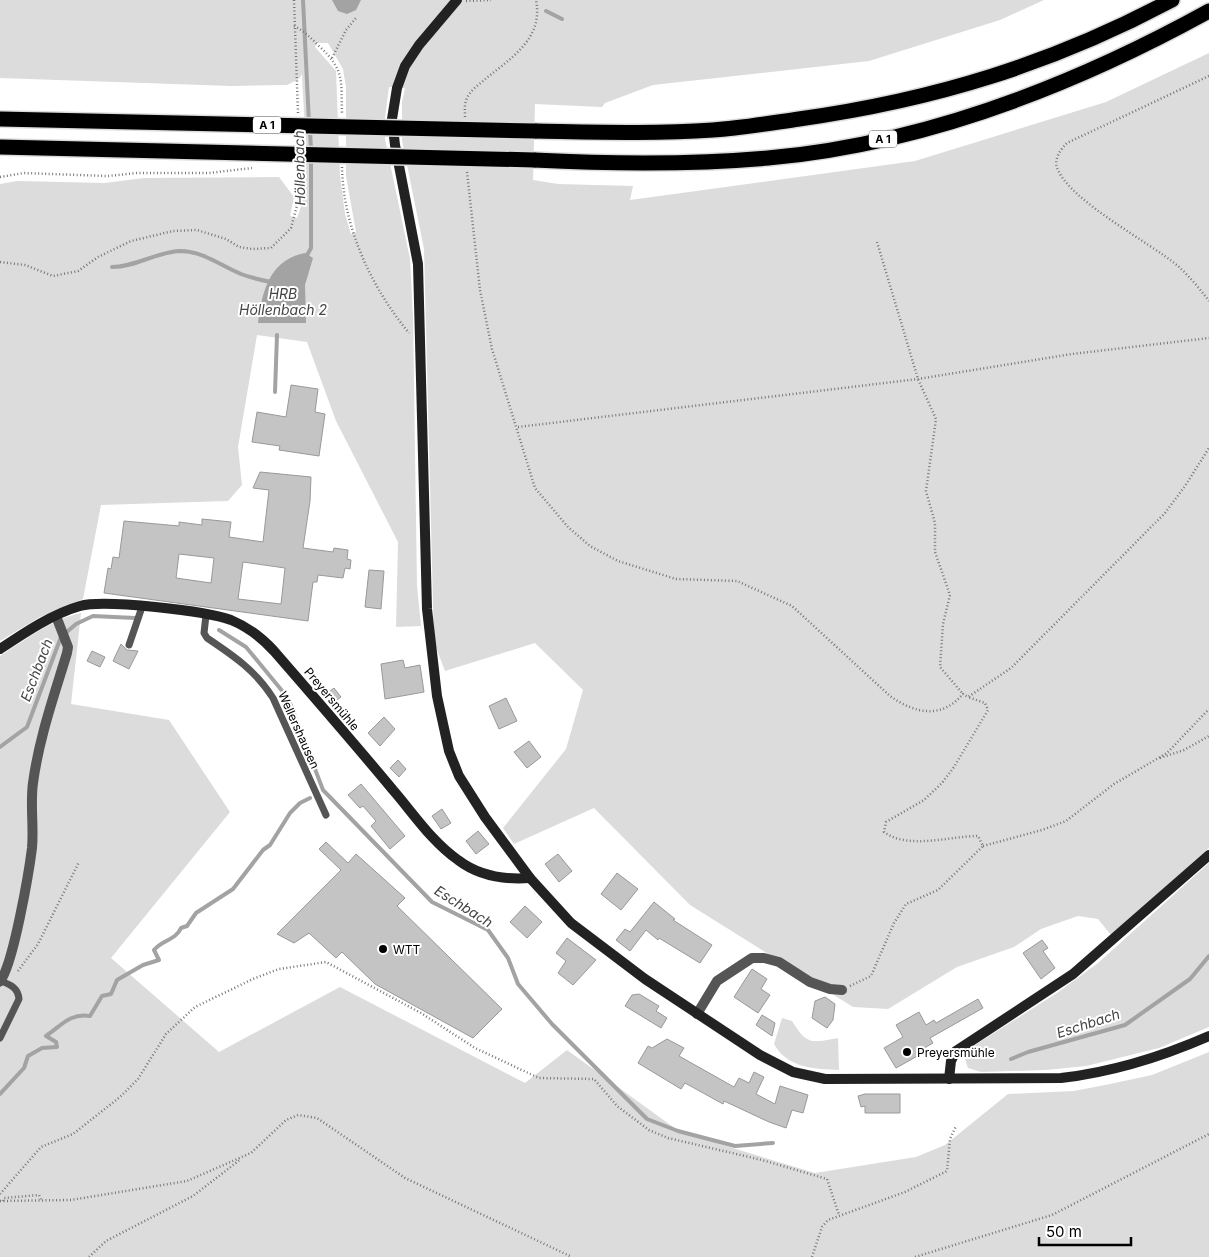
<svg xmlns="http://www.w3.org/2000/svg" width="1209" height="1257" font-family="Inter,sans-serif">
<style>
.green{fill:#dcdcdc;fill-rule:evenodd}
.water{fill:#a3a3a3}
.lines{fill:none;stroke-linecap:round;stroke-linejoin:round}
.stream{stroke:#a3a3a3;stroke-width:4}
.building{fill:#c4c4c4;stroke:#999;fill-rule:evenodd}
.highway-casing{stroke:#dbdbdb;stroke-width:18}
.path{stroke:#777;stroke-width:2.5;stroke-dasharray:1 2.5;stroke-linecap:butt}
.lane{stroke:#555;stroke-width:7}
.street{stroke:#555;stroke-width:10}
.secondary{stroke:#222;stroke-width:10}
.highway{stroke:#000;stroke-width:15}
.highway-bridge-casing{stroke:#dbdbdb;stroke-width:18;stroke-linecap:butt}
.highway-bridge{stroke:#000;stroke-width:15}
.poi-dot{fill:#000;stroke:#fff;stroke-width:2}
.labels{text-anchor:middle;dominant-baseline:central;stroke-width:4;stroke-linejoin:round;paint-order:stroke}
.shield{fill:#fff;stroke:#4c4c4c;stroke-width:1}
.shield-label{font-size:11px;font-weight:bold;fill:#000}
.street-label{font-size:12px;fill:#000;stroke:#fff}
.poi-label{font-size:12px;fill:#000;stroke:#fff;text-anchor:start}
.water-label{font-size:14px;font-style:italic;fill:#444;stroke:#fff}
</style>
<rect width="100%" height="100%" fill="#fff"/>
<g class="green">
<path d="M0 0H1044L1000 20 869 61 653 85 605 103 602 107 535 104 533 180 558 184 633 186 630 200 915 161 1106 102 1209 53V848L1111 935 1098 919 1078 916 1041 929 1014 947 957 967 888 1009 853 1007 690 905 594 808 514 844 503 828 566 749 583 690 535 643 445 671 434 642 424 249 402 140V102L405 88 389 87 385 117V139L410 259 413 317 417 586 421 626 396 627 398 542 336 421 307 342 257 335 238 447 242 485 228 501 101 505 83 599 40 617 0 641V184L17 181 105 183 144 178 279 177 294 197 290 216 297 218C313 181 303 116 302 74L299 79 287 85 231 86 0 78ZM317 43H328L343 69 346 87V176L356 232 351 234 345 214 340 176 336 71 315 47Z"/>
<path d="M81 613 71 704 169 720 230 812 111 958 219 1052 340 987 525 1083 567 1050 680 1132 815 1173 916 1157 945 1145 1008 1094 1074 1091 1110 1084 1152 1075 1209 1052V1257H0V656C25 640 52 619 81 613Z"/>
<path d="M1209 863V1027L1159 1048 1086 1066 1046 1070 981 1072 968 1068 965 1059 972 1047 1057 993 1098 963Z"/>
<path d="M782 1018 792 1021C807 1045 811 1043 838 1038L839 1070C815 1069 787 1068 774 1044Z"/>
</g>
<g class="water">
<path d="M332 0H361L356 10 347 14 338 11Z"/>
<path d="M305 253 313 258 305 285 306 323H258C262 292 269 260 305 253Z"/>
</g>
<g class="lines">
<g class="stream">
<path d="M303 0 309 123"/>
<path d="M546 11 562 19"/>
<path d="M310 130 311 150"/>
<path d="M305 259 311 248V157"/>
<path d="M112 267C136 267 156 252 180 251 203 251 221 266 241 274 251 278 261 280 271 282"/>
<path d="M275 392 277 335"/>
<path d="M219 630 246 647 288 698 323 790 432 902 488 930 508 958 518 984 552 1024 647 1119 678 1131 735 1146 773 1143"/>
<path d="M0 747 27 727 61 637 76 624 93 616 135 618"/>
<path d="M1011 1059 1028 1052 1125 1025 1190 979 1209 956"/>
<path d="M0 1094 24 1068 28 1056 42 1048 57 1047 56 1042 46 1036C62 1025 70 1013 90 1016L102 996 111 994 117 980 143 965 159 960 154 950C162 940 176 940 181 928L187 926 196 913 233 889 263 850 270 845 290 813 300 803 310 798"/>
</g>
</g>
<g class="building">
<path d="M291 385 318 389 315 412 325 414 319 456 279 450 280 446 252 442 257 412 286 417Z"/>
<path d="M260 472 311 477 310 501 303 548 333 552 334 548 348 550 347 559 351 560 350 569 345 568 343 578 318 575 317 582H313L308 621 104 593 108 568 111 569 113 557 119 558 124 521 179 526V522L202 525V519L231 522 229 537 263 542 269 490 253 488ZM179 554 214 558 211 583 176 578ZM243 562 285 568 281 604 238 599Z"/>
<path d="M369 570 384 571 381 609 365 607Z"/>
<path d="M121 644 127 650 138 651 129 669 113 661Z"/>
<path d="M92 651 105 657 100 667 87 661Z"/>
<path d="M403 660 405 668 420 665 424 692 385 699 381 664Z"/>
<path d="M334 688 341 697 332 704 326 694Z"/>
<path d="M506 698 517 721 499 729 489 706Z"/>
<path d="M384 717 395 729 380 746 368 733Z"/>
<path d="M529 741 541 757 527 768 514 752Z"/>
<path d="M398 760 406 769 399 777 390 768Z"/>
<path d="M361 784 405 836 390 849 371 826 376 821 363 806 360 808 348 795Z"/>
<path d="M442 809 451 823 441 829 432 816Z"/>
<path d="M478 831 489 844 476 854 466 841Z"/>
<path d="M326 842 348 863 356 854 405 898 397 906 502 1009 473 1038 375 984 342 952 336 958 309 933 294 943 277 934 341 870 319 849Z"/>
<path d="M558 854 572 871 559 882 545 864Z"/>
<path d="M617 873 638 889 621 910 601 894Z"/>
<path d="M654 902 675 919 673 920 712 945 700 963 659 938 658 940 646 930 630 951 616 940 625 929 630 932Z"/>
<path d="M525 906 542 922 527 938 510 922Z"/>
<path d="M567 938 596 960 573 985 558 973 566 961 556 953Z"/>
<path d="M1042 940 1048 948 1043 951 1055 968 1041 979 1023 953Z"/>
<path d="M752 969 767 979 761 989 770 995 758 1013 734 997Z"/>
<path d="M639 994 659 1006 656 1011 667 1018 661 1028 625 1006 632 995Z"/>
<path d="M825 997 835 1004 833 1020 827 1028 812 1018 815 1001Z"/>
<path d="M978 999 983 1008 930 1038 933 1043 919 1051 921 1054 896 1068 884 1048 903 1037 896 1025 919 1012 926 1025 934 1020 936 1023Z"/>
<path d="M762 1015 775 1023 772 1036 756 1025Z"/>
<path d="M667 1039 684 1048 679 1056 734 1087 739 1078 749 1083 754 1072 764 1077 756 1094 775 1104 780 1086 808 1095 803 1113 792 1110 786 1128 769 1122 724 1101 723 1104 685 1083 681 1089 638 1063 648 1046 652 1048Z"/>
<path d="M865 1094H900V1113H865V1106L861 1107 858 1096Z"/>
</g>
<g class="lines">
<g class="highway-casing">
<g id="highway">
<path d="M535 131C594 132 654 134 713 130 742 128 771 123 799 119 934 100 1052 64 1172 0"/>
<path d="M534 160C612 164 690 165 768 158 924 144 1073 86 1209 11"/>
</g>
</g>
<g class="path">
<path d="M294 0 298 113"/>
<path d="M466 1 491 0"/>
<path d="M294 26C304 31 311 38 319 46 345 70 341 81 342 114"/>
<path d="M332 58 346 30 356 18"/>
<path d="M1209 76 1067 143C1060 150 1053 160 1058 170 1072 202 1149 242 1178 266 1189 276 1200 289 1209 301"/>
<path d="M465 117C465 110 464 104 467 98 470 91 477 86 483 81 509 59 544 40 536 0"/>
<path d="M342 167C343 227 371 287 409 333"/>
<path d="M467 172 480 290 492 349 535 488 568 527 590 546 618 561 676 579 737 581 792 606 890 696C914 713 941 720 963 694L968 697 1011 668 1165 513 1185 486 1209 448"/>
<path d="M0 177 24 173 108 176 137 173H209L252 168"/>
<path d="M877 242 918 379 936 419 926 491 935 523V552L950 595 943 624 940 667 963 694"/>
<path d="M0 262 25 265 53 276 78 271 98 257 131 241 173 231 197 230 226 239 239 247 252 249 271 248 291 228 299 198 301 166"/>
<path d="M518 427 918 379 1072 354 1209 338"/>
<path d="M1160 758 1184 750 1209 736"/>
<path d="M983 846 1042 830 1066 821 1114 784 1167 753 1209 709"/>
<path d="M18 971 38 944 79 862"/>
<path d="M850 986 871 976 894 923 906 904 938 890 983 846 978 836C950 836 908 850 884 832L886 822 924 800 942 783 954 767 988 710 985 703 968 697"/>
<path d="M0 1194 41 1147 73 1134 120 1097 138 1079 166 1034 195 1007 253 979 279 969 326 962 421 1013 475 1048 539 1078 594 1079 617 1106 649 1130 668 1138 762 1160 827 1179 839 1215"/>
<path d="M0 1201 71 1200 187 1181 251 1153 286 1120 298 1115 317 1118 405 1178 572 1257"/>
<path d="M3 1201 4 1198 39 1195 41 1200"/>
<path d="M89 1257 106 1241 193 1196 241 1159"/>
<path d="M812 1257 822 1227 828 1220 905 1192 947 1171 950 1139 956 1126"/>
<path d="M915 1257 1052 1215 1209 1134"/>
</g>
<g class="lane">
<path d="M206 615 204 633 207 638C234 656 256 671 273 698L326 815"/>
<path d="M129 645 142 607"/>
<path d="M0 983 1 981C11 985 18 988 19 999L0 1038"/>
</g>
<g class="street">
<path d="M0 981C13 966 29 872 32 848 34 826 30 804 33 783 39 738 54 696 67 653L68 647 56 616"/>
<path d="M697 1014 717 981 752 958H764L779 962 810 982 830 989 842 990"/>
</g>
<g class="secondary">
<path d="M457 0 419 45 405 66 397 88 392 119 395 145 418 264 427 609 437 696 449 751 459 776 485 817 530 878 571 923 645 979 760 1055 793 1072 825 1079 1061 1078C1113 1072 1161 1057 1209 1036"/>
<path d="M0 649C24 633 52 614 80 606 104 599 207 611 231 620 248 627 262 638 274 651 314 697 354 743 393 790 413 813 432 842 458 860 479 876 504 880 530 878"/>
<path d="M949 1079 951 1061 956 1051 1073 974 1209 855"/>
</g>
<use href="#highway" class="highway"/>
<g class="highway-bridge-casing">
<g id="highway-bridge">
<path d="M0 119 535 131"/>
<path d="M0 147 534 160"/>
</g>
</g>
<use href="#highway-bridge" class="highway-bridge"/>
</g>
<g class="poi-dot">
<circle cx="383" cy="949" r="5"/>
<circle cx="907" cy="1052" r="5"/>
</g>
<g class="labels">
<g class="shield">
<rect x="253" y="116.5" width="28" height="17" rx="4"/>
<rect x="869" y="130.5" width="28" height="17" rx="4"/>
</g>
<g class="shield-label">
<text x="267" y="125">A 1</text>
<text x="883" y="139">A 1</text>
</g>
<g class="street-label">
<text transform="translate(332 699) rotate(50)">Preyersmühle</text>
<text transform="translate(299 730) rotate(66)">Wellershausen</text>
</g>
<g class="poi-label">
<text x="393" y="949">WTT</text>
<text x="917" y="1052">Preyersmühle</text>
</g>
<g class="water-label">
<text transform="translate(299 168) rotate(-91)">Höllenbach</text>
<text x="283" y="293">HRB<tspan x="283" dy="16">Höllenbach 2</tspan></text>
<text transform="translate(36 670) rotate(-69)">Eschbach</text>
<text transform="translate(464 906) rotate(32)">Eschbach</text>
<text transform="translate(1088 1023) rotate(-18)">Eschbach</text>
</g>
</g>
<path d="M1039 1237v8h92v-8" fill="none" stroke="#000000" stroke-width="2.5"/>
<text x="1046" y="1237" font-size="15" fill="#000000" stroke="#ffffff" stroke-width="4" paint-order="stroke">50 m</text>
</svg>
